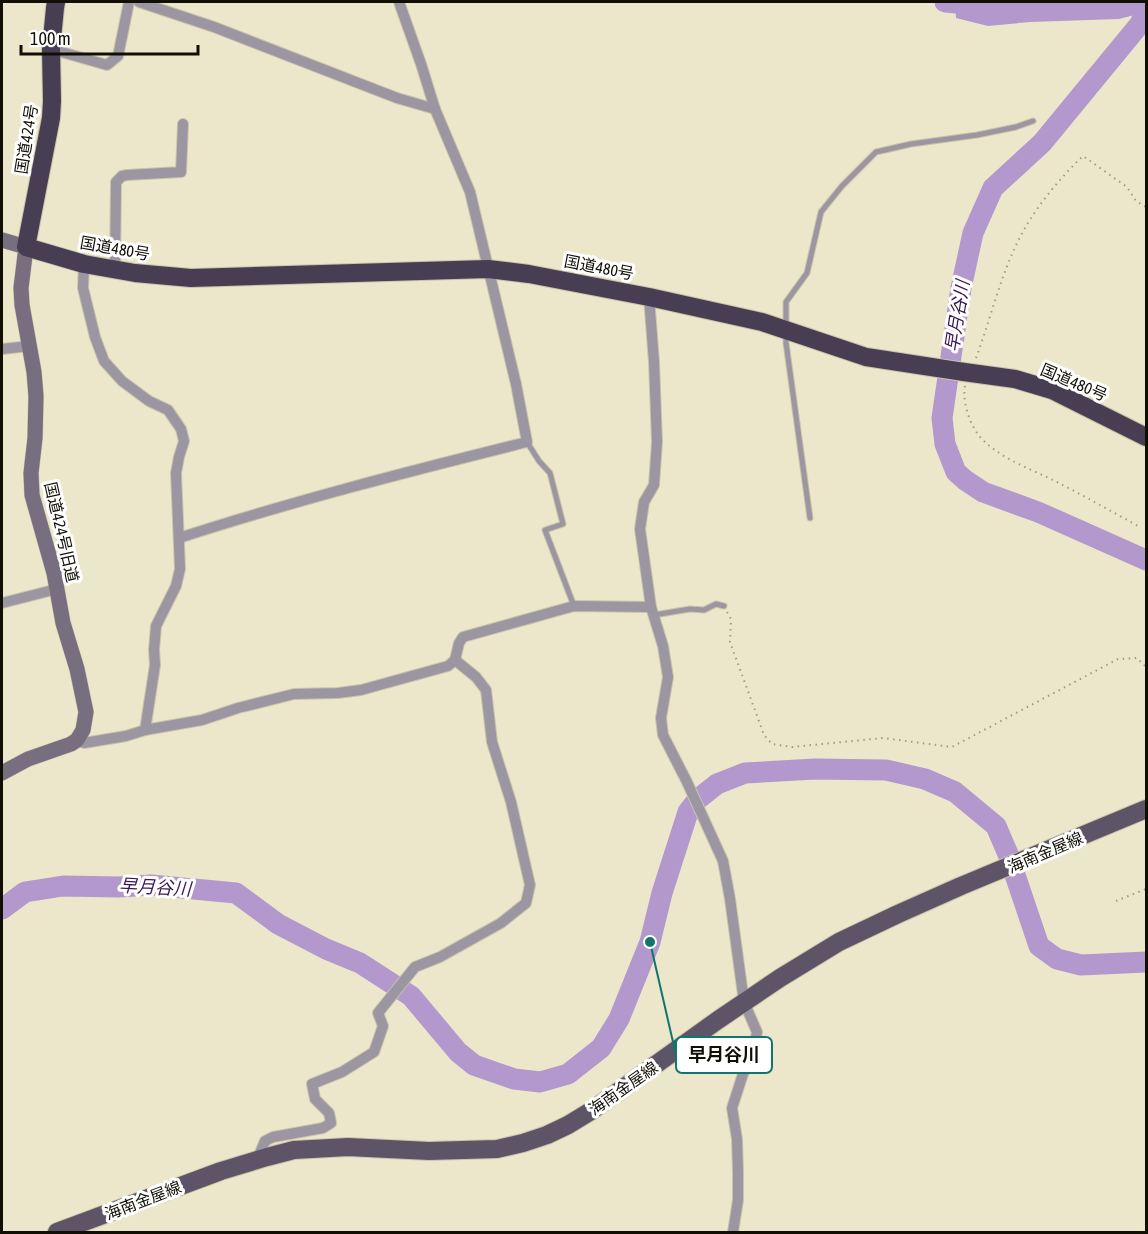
<svg xmlns="http://www.w3.org/2000/svg" width="1148" height="1234" font-family="'Asap Condensed','Noto Sans JP',sans-serif">
<style>
.water{fill:#b298cc}
.lines{fill:none;stroke-linecap:round;stroke-linejoin:round}
.river{stroke:#b298cc;stroke-width:21}
.lane-casing{stroke:#c9c4aa;stroke-width:7}
.street-casing{stroke:#c9c4aa;stroke-width:12}
.secondary-casing{stroke:#c9c4aa;stroke-width:16}
.primary-casing{stroke:#c9c4aa;stroke-width:20}
.highway-casing{stroke:#c9c4aa;stroke-width:20}
.path{stroke:#9f9b85;stroke-width:2;stroke-dasharray:1.5 4.5;stroke-linecap:butt}
.lane{stroke:#9b96a1;stroke-width:5}
.street{stroke:#9b96a1;stroke-width:10}
.secondary{stroke:#776f7f;stroke-width:15}
.primary{stroke:#5e5467;stroke-width:18}
.highway{stroke:#483e53;stroke-width:18}
.labels{text-anchor:middle;dominant-baseline:central;stroke-width:6;stroke-linejoin:round;paint-order:stroke}
.street-label{font-size:16px;fill:#100e05;stroke:#fff}
.water-label{font-size:18px;font-style:italic;fill:#3a1654;stroke:#fff}
.leader{fill:none;stroke:#0f766e;stroke-width:2}
.callout-dot{fill:#0f766e;stroke:#fff;stroke-width:2}
.callout{fill:#fff;stroke:#0f766e;stroke-width:2}
.callout-label{font-size:18px;text-anchor:middle;font-weight:bold;fill:#100e05}
</style>
<rect width="100%" height="100%" fill="#ece7ca"/>
<path class="water" d="M955 2H1146V12L1119 19 1030 22 988 26 956 18Z"/>
<g class="lines">
<g class="river">
<path d="M945 2 1004 7 1037 2"/>
<path d="M1146 11 1140 24 1042 143 993 188 973 233 961 288 942 418 945 444 956 472 965 480 983 492 1038 512 1146 560"/>
<path d="M2 909 25 892 63 886 119 887 151 885 236 893 278 924 326 949 360 963 411 996 458 1052 474 1065 514 1079 540 1082 568 1074 601 1048 619 1019 650 942 662 893 688 812 698 799 717 784 745 773 815 769 886 770 925 779 955 792 996 826 1008 854 1039 946 1057 959 1081 965 1146 962"/>
</g>
<g class="lane-casing">
<g id="lane">
<path d="M786 326V302L807 273 821 212 842 186 876 152 911 144 977 135 1016 127 1033 121"/>
<path d="M786 335V343L810 518"/>
<path d="M527 442 539 461 550 473 563 524 545 530 574 606"/>
<path d="M654 615 690 609 704 610 716 604 724 606"/>
</g>
</g>
<g class="street-casing">
<g id="street">
<path d="M139 2 214 27 397 98 435 109"/>
<path d="M51 49 107 65 118 56 129 2"/>
<path d="M84 264 83 288 95 337 104 361 122 381 149 401 168 410 181 429 184 441 179 457 176 473 180 569 176 586 156 626 154 650 155 665 145 730"/>
<path d="M115 270 116 182 122 176 127 175 181 172 183 124"/>
<path d="M649 297 654 362 657 442 654 485 644 502 640 529 651 607 663 646 668 677 661 718 663 735 687 782 723 861 730 899 744 1002 757 1032 753 1053 743 1074 732 1108 737 1139 738 1172V1200L733 1232"/>
<path d="M2 349 30 346"/>
<path d="M179 538C293 501 410 471 527 442L516 384 470 192 435 109 421 64 399 2"/>
<path d="M2 603 57 589"/>
<path d="M77 740 84 743 126 736 145 730 202 720 238 708 294 694 338 693 361 690 448 666 455 660 459 643 463 637 574 606 651 607"/>
<path d="M257 1160 265 1141 273 1137 323 1128 331 1123 329 1113 315 1099 312 1084 342 1072 374 1052 383 1026 378 1013 415 967 440 957 501 923 526 903 530 885 511 802 492 742 486 690 476 677 455 660"/>
</g>
</g>
<g class="secondary-casing">
<path id="secondary" d="M2 240 26 247 21 288 22 305 34 372 36 396 35 438 31 473 32 495 54 573 63 623 77 669 86 712 83 730 77 740 71 744 28 759 2 773"/>
</g>
<g class="primary-casing">
<path id="primary" d="M57 1232 221 1171 267 1157 294 1150 348 1147 429 1151 497 1149 523 1143 547 1135 568 1125 591 1111 718 1020 780 978 839 942 898 914 961 886 1146 809"/>
</g>
<g class="highway-casing">
<path id="highway" d="M56 2 55 8 51 49 52 101 51 118 26 247 84 264 135 273 191 278 488 269 529 274 649 297 762 322 866 357 964 372 1015 379 1052 390 1146 437"/>
</g>
<g class="path">
<path d="M976 358C992 315 1002 268 1025 228 1040 202 1061 177 1083 156L1127 187 1136 201 1146 207"/>
<path d="M965 386C962 402 970 426 981 438 1001 459 1031 469 1057 482 1084 496 1111 511 1138 526"/>
<path d="M727 612 731 619 730 642 764 735 772 744 792 747 883 738 952 747 1118 659 1137 658 1146 667"/>
<path d="M1116 901 1146 889"/>
</g>
<use href="#lane" class="lane"/>
<use href="#street" class="street"/>
<use href="#secondary" class="secondary"/>
<use href="#primary" class="primary"/>
<use href="#highway" class="highway"/>
</g>
<g class="labels">
<g class="street-label">
<text transform="translate(26 139) rotate(-81)">国道424号</text>
<text transform="translate(115 248) rotate(10)">国道480号</text>
<text transform="translate(599 267) rotate(11)">国道480号</text>
<text transform="translate(1074 382) rotate(23)">国道480号</text>
<text transform="translate(62 532) rotate(77)">国道424号旧道</text>
<text transform="translate(1045 852) rotate(-23)">海南金屋線</text>
<text transform="translate(623 1088) rotate(-35)">海南金屋線</text>
<text transform="translate(143 1200) rotate(-21)">海南金屋線</text>
</g>
<g class="water-label">
<text transform="translate(957 316) rotate(-81)">早月谷川</text>
<text transform="translate(155 887) rotate(3)">早月谷川</text>
</g>
</g>
<path class="leader" d="M650 942L676 1055"/>
<circle class="callout-dot" cx="650" cy="942" r="6"/>
<rect class="callout" x="676" y="1037" width="96" height="36" rx="6"/>
<g class="callout-label">
<text x="724" y="1061">早月谷川</text>
</g>
<rect width="1148" height="1234" fill="none" stroke="#100e05" stroke-width="6"/>
<path d="M21 45v9h177v-9" fill="none" stroke="#100e05" stroke-width="3"/>
<text x="30" y="45" font-size="18" fill="#100e05" stroke="#ffffff" stroke-width="4.5" paint-order="stroke">100 m</text>
</svg>
